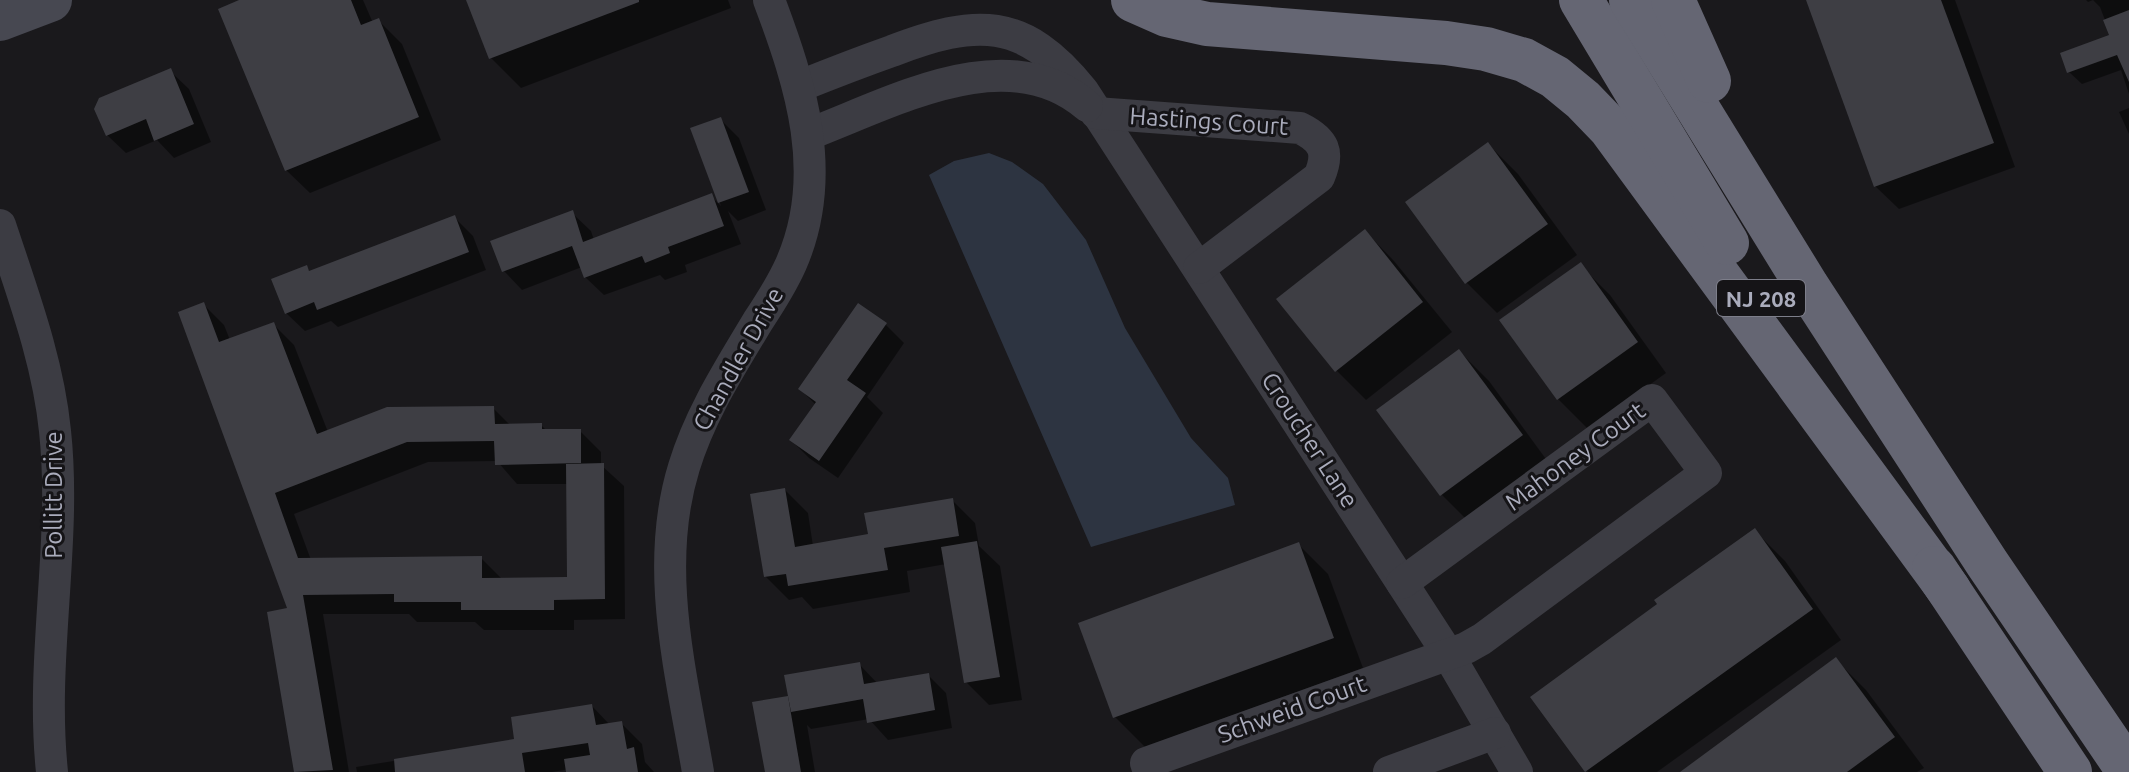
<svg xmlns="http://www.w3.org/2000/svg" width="2129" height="772" font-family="Ubuntu,sans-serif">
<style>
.water{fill:#2d3441}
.shadow{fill:#0007;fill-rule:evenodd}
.building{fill:#3e3e44}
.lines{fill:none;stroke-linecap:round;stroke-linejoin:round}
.street{stroke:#3c3c43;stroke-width:32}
.secondary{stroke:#474851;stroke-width:44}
.highway{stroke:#656673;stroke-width:44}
.labels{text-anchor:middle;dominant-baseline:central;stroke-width:6;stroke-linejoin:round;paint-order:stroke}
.shield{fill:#151417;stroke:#7d7e8a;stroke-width:2}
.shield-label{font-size:22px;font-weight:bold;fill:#aaacbc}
.street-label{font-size:24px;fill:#aaacbc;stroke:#151417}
</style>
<rect width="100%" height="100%" fill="#1a191c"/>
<path class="water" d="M989 153 1012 162 1043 184 1086 240 1125 328 1191 438 1228 478 1235 505 1091 547 929 175 954 161Z"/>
<g class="shadow">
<path d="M244 0H363L373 23 378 20 402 44 441 140 310 193 286 170Z"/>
<path d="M468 0H728L731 8 521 88 491 58Z"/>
<path d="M1808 0H1955L2015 167 1899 209 1875 186Z"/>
<path d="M2086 0H2129V94L2121 70 2082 84 2069 72 2111 36 2100 7 2093 0 2088 2Z"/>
<path d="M170 71 189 89 211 142 174 158 157 140 126 153 107 135Z"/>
<path d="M2129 108V134L2119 112Z"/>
<path d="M720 119 739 138 766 210 738 221 728 211 741 244 685 265 687 272 665 280 660 275 604 295 585 277 582 267 522 290 504 271 493 242 572 213 591 231 594 240 711 196 721 206 693 129Z"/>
<path d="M1488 144 1518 174 1577 255 1497 313 1467 283 1408 203Z"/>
<path d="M454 217 473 236 486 270 338 327 331 321 305 331 286 313 306 267 311 273Z"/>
<path d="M1365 231 1394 261 1452 332 1366 400 1336 370Z"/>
<path d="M1580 265 1610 295 1666 373 1588 429 1558 399Z"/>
<path d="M204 305 224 325 230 340 273 324 294 345 328 432 493 408 510 425H541L547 431H580L601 452V465L624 486 625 619 574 620V630H484L475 622H417L409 614H323L349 772H296L269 613 290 610ZM497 461 517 484H568L569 579 503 580 481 558 311 560 294 514 428 462Z"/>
<path d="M859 305 886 325 904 343 867 397 883 413 838 478 809 458 791 440 816 405 800 389Z"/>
<path d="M1459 351 1489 381 1551 466 1472 525 1442 495Z"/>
<path d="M785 490 808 513 813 546 870 536 952 500 975 523 979 546 1000 566 1022 700 989 705 966 682 946 564 907 571 910 592 813 609 802 597 789 600 765 576Z"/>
<path d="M1755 531 1785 561 1841 640 1657 772H1588L1533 697Z"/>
<path d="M1298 544 1328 574 1363 668 1145 747 1115 717Z"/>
<path d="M1836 660 1866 690 1924 768 1917 772H1692Z"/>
<path d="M859 664 878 684 928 675 946 693 952 728 888 740 869 719 811 729 807 725 815 772H767L787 698 791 702Z"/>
<path d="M592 706 610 725 621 723 642 744 645 762 654 772H595L594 765 552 772H357L356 767 517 741Z"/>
</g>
<g class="building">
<path d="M239 0H351L361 25 379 18 419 117 285 171 218 9Z"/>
<path d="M466 0H639V2L489 59Z"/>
<path d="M1806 0H1941L1994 143 1874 187Z"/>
<path d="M2129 10V82L2117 55 2067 73 2060 53 2109 35 2103 20Z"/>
<path d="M171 68 194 124 154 141 146 119 106 136 94 109 99 98Z"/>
<path d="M721 117 749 192 718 203 690 128Z"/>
<path d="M1488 142 1548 224 1465 284 1405 202Z"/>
<path d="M712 193 724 226 668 247 670 253 645 263 642 256 584 278 572 246 502 272 490 241 573 210 583 242Z"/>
<path d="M455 215 469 252 317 310 314 302 285 314 271 279 307 265 309 271Z"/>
<path d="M1365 229 1423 302 1335 372 1276 299Z"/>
<path d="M1581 262 1638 342 1557 400 1499 320Z"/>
<path d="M204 302 219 342 274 322 317 434 387 407 494 406 495 424 542 423V429H581V463L495 465 494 441 407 442 275 493 298 558 482 556V578L567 577 566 464 604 463 605 599 554 600V610H461V602H394V594L303 595 333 770 294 772 267 612 287 608 178 312Z"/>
<path d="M858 303 887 323 847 380 866 393 819 461 789 440 816 402 798 389Z"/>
<path d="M1459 349 1523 435 1440 496 1376 410Z"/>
<path d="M785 488 795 547 868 534 864 513 953 498 959 536 884 548 888 570 788 586 786 574 764 577 750 494Z"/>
<path d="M1755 528 1813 609 1585 772 1530 697 1657 604 1654 600Z"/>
<path d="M977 541 1000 677 964 683 941 547Z"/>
<path d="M1299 542 1334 638 1113 718 1078 623Z"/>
<path d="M1836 657 1895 737 1847 772H1680Z"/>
<path d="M860 662 864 684 929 673 935 710 867 723 863 699 791 712 784 675Z"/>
<path d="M788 696 801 772H765L752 702Z"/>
<path d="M592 704 596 725 622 721 627 749 634 747 638 772H566L564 759 590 755 588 743 522 753 525 772H395L394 759 514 739 511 717Z"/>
</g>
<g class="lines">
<g class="street">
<path d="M800 86C830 74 861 62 892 51 976 19 1023 16 1083 91L1448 654 1517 772"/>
<path d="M1096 113 1300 128C1324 140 1330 152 1319 177L1199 268"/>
<path d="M809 134C892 103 1007 37 1087 106"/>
<path d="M0 225C22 292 48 360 55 431 67 542 40 658 52 772"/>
<path d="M698 772C681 672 653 567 684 467 700 414 730 368 758 321 770 303 782 284 791 264 830 175 801 85 769 0"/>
<path d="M1149 772 1146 763 1466 648 1482 639 1706 473 1652 400 1402 583"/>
<path d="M1389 772 1495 733"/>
</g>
<path class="secondary" d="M0 19 50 0"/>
<g class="highway">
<path d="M1133 0 1167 15 1207 24 1446 43 1486 49 1524 60 1555 77 1583 100 1610 128 1949 590"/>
<path d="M1581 0 1727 243"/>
<path d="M1631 0 1807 286 1987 563 2129 772"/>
<path d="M1673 0 1709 81"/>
<path d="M1934 568 2070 772"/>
</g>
</g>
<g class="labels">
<rect class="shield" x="1717" y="280" width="88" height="36" rx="6"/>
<g class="shield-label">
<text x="1761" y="298">NJ 208</text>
</g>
<g class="street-label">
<text transform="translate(1209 121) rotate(4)">Hastings Court</text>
<text transform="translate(738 359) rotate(-61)">Chandler Drive</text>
<text transform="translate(1310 440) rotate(57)">Croucher Lane</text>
<text transform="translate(1575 456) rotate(-36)">Mahoney Court</text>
<text transform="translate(53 495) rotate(-90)">Pollitt Drive</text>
<text transform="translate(1292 709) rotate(-20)">Schweid Court</text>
</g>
</g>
</svg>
